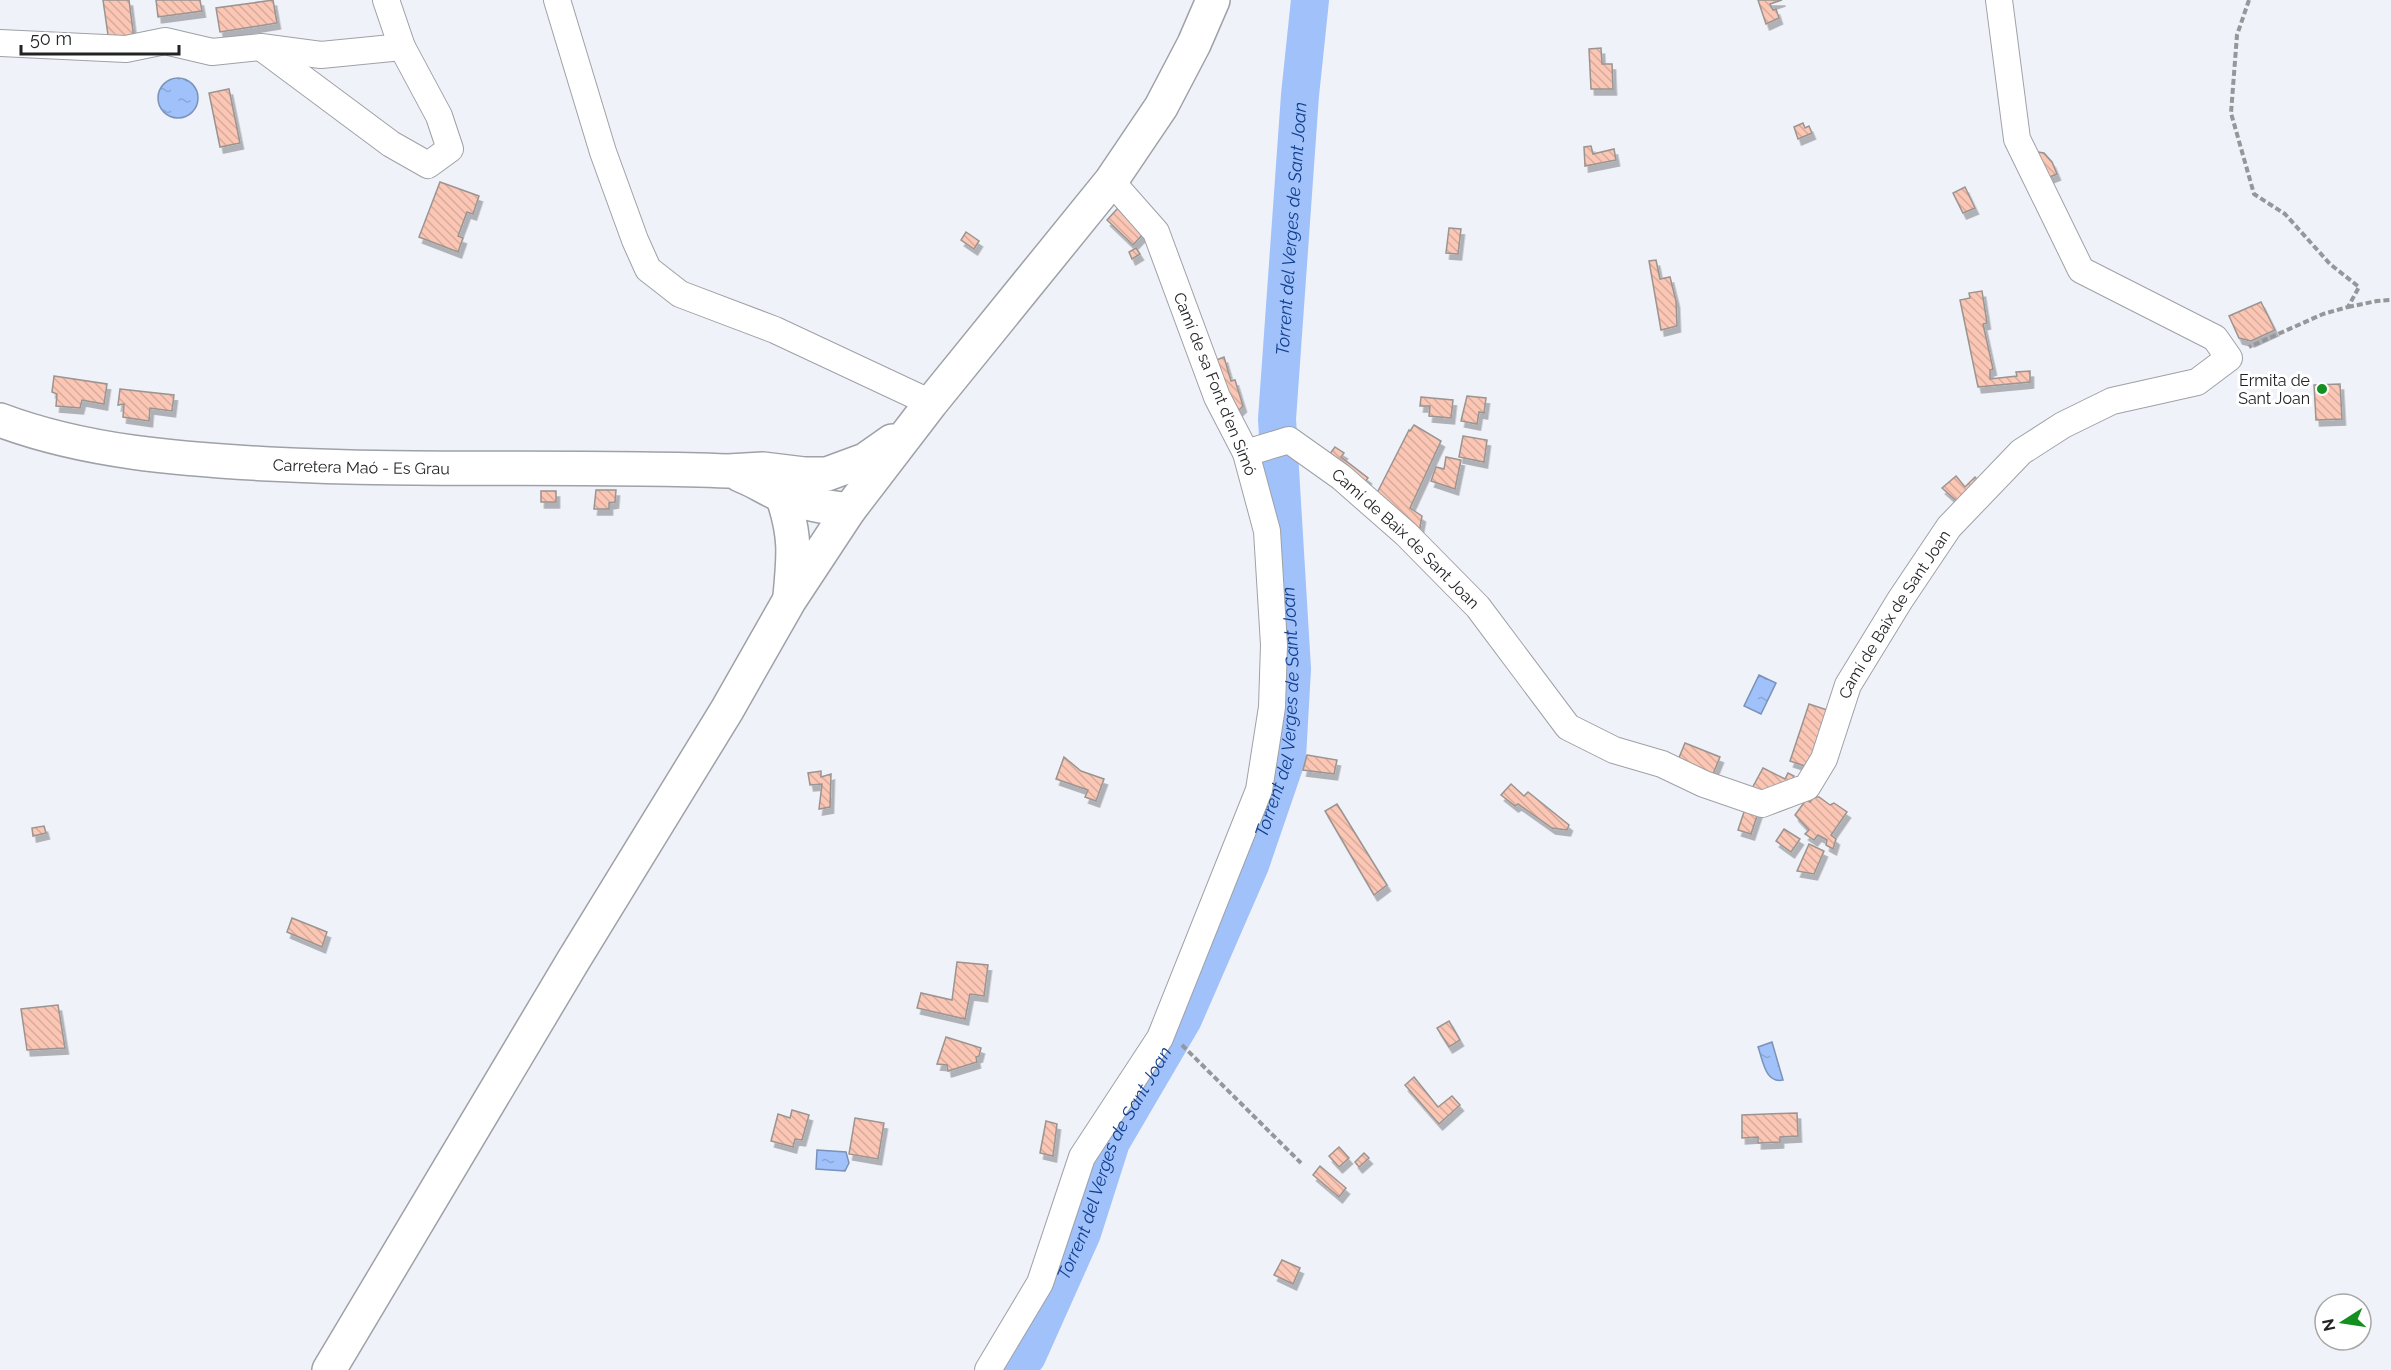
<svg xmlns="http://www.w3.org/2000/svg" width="2391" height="1370" font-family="Raleway,sans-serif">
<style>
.water{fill:url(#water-ripples);stroke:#7a92b9;stroke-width:1.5}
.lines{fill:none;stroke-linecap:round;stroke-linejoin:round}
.river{stroke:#a0c1f9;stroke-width:38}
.building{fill:url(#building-back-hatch);stroke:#9b9491;stroke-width:1.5;filter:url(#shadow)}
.minor-casing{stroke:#9ea1a7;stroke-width:28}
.major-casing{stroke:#9ea1a7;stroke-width:36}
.path{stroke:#95979b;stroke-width:4;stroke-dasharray:6 3;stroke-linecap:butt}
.minor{stroke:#fff;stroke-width:26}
.major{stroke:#fff;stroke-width:33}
.poi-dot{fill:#13901f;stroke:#fff;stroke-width:2}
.labels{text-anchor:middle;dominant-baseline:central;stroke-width:6;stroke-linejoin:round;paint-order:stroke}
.poi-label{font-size:16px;fill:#222325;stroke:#fff;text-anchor:end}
.street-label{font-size:16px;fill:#222325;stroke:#fff}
.water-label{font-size:18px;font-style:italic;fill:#113e8e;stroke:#fff}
</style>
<defs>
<pattern id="water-ripples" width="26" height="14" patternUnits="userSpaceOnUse" patternTransform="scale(1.5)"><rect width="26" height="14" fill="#a0c1f9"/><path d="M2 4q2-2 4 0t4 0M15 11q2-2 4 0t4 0" fill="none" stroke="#8aa6d5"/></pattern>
<pattern id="building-back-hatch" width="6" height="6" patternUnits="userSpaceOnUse" patternTransform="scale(1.5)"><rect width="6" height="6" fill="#fbc6b4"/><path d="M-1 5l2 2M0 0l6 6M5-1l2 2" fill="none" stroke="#d7aa9b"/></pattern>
<filter id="shadow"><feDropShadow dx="3.5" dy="6" stdDeviation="0" flood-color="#0004"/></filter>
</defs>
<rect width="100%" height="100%" fill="#eff2f8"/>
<g class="water">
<circle cx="178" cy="98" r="20"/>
<path d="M1759 675 1776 683 1761 714 1744 706Z"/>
<path d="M1772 1042 1783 1080C1765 1084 1763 1060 1758 1047Z"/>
<path d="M817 1150 846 1152 849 1163 845 1171 816 1169Z"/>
</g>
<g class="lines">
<path class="river" id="s1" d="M1016 1370 1027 1356 1082 1233 1111 1142 1183 1019 1250 865 1287 757 1292 669 1277 419 1300 95 1310 0"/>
</g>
<g class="building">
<path d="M103 0H129L134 39 109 42Z"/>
<path d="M156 0H200L202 11 158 17Z"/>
<path d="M273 0 277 23 220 32 216 8Z"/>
<path d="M1758 0H1782L1770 4 1773 10 1776 9 1779 18 1766 24Z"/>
<path d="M1601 48 1602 64H1612L1613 89H1591L1589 49Z"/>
<path d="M229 89 240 143 220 147 209 93Z"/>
<path d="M1803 123 1805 128 1809 126 1812 133 1798 139 1794 127Z"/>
<path d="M1591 146 1593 154 1614 149 1616 160 1585 166 1584 147Z"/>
<path d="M2038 152 2044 153 2052 162 2057 174 2042 180 2032 154Z"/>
<path d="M440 182 479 196 473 214 467 212 458 236 463 238 458 252 419 237Z"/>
<path d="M1965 187 1975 208 1963 213 1953 193Z"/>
<path d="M1118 208 1144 233 1133 245 1107 220Z"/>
<path d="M1449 228 1461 229 1458 254 1446 253Z"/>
<path d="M966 232 979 241 974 249 961 240Z"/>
<path d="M1136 248 1140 254 1132 259 1129 252Z"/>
<path d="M1656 260 1660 279 1670 277 1676 301 1677 326 1661 330 1649 261Z"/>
<path d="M1982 291 1987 323 1983 324 1993 369 1990 370V379L2017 376 2016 372 2030 371V382L1978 387 1960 300 1970 298 1969 293Z"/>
<path d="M2261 302 2275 330 2251 341 2239 338 2229 316Z"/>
<path d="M1224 357 1231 381 1235 380 1243 406 1239 410 1223 390 1214 361Z"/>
<path d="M54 376 107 384 104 404 82 400 80 408 56 406 57 394 52 392Z"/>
<path d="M2340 384 2342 419 2316 420 2314 385Z"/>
<path d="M120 389 174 395 172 411 150 408 149 421 123 417 124 404 118 405Z"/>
<path d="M1467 396 1486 398 1484 413 1479 412 1477 424 1461 421Z"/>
<path d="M1421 397 1453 400 1451 418 1429 416 1430 406H1420Z"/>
<path d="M1414 425 1441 441 1410 508 1422 516 1419 533 1375 497 1409 430 1410 431Z"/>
<path d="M1463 436 1487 440 1484 462 1459 457Z"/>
<path d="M1335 447 1344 453 1341 457 1368 478 1361 487 1325 460Z"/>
<path d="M1446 457 1461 460 1455 489 1431 481 1436 467 1444 469Z"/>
<path d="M1956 476 1965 487 1975 477 1982 485 1960 504 1942 488Z"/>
<path d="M596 490H616L615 502 609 503V509H594Z"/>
<rect x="541" y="491" width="15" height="11"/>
<path d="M1809 704 1833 712 1811 768 1790 761Z"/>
<path d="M1685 743 1720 757 1713 774 1678 760Z"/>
<path d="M1307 755 1337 760 1334 774 1303 770Z"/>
<path d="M1064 757 1081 771 1104 779 1096 801 1085 797 1088 790 1056 779Z"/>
<path d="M1763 768 1785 779 1788 773 1794 776 1791 782 1771 799 1750 792Z"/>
<path d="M821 771V777L831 774 830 807 819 809 822 784 810 785 808 773Z"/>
<path d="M1511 784 1524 796 1528 792 1569 825 1567 830 1552 828 1518 804 1515 806 1501 795Z"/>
<path d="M1814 797H1819L1830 805 1834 803 1847 812 1831 835 1836 839 1833 849 1826 845 1827 840 1818 835 1814 840 1805 834 1809 830 1795 815 1806 800 1810 802Z"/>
<path d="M1747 803 1760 807 1751 834 1738 830Z"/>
<path d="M1337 804 1387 885 1374 895 1325 811Z"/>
<path d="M44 826 46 833 33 836 32 828Z"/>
<path d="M1784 829 1800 839 1791 852 1776 841Z"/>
<path d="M1809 844 1824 851 1814 874 1797 871Z"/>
<path d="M292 918 327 932 322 947 287 932Z"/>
<path d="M957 962 988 965 984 996 970 994 965 1019 917 1008 921 993 952 1000Z"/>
<path d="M58 1005 65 1048 27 1050 21 1009Z"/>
<path d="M1449 1021 1460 1040 1449 1047 1437 1028Z"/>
<path d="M946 1037 981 1048 979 1056 976 1057 977 1062 948 1071 947 1065 937 1064Z"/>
<path d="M1414 1077 1438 1107 1452 1096 1460 1105 1439 1124 1405 1085Z"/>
<path d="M792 1110 809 1115 802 1140 795 1139 793 1147 771 1141 778 1114 790 1118Z"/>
<path d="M1797 1113 1798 1136 1780 1137V1142L1758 1143V1137L1742 1138V1115Z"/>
<path d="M855 1118 884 1123 878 1159 849 1154Z"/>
<path d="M1046 1121 1057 1124 1053 1156 1040 1153Z"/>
<path d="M1339 1147 1349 1158 1339 1167 1329 1156Z"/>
<path d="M1364 1153 1369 1158 1359 1167 1355 1162Z"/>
<path d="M1320 1166 1346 1188 1339 1197 1313 1175Z"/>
<path d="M1282 1260 1300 1268 1293 1284 1274 1275Z"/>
</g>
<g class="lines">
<g class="minor-casing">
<g id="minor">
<path d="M557 0 603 152 635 240 648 269 680 294 775 330 931 403"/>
<path d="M0 43 126 49 165 41 212 52 261 47 321 55 402 47 386 0"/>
<path d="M262 48 391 144 428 165 450 149 439 116 402 47"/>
<path id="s2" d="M1246 453 1289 440 1341 477 1406 534 1478 607 1568 727 1614 750 1662 764 1704 784 1762 804 1807 787 1824 759 1848 685 1900 600 1949 527 2021 452 2063 425 2112 401 2197 382 2229 358 2215 338 2081 270 2017 139 1999 0"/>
<path d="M988 1370 1040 1283 1082 1157 1160 1038 1259 790 1272 707 1274 645 1267 531 1246 453 1217 397 1156 232 1111 181"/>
</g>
</g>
<g class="major-casing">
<g id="major">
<path id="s3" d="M0 420C85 452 179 459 269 464 422 472 575 465 728 471L763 469 804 474H827L865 460 892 441"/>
<path d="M740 475C756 481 768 490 783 496 804 504 827 507 849 510"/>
<path d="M782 495C796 535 794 555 790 596"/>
<path d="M329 1370 573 961 727 710 789 601 849 510 931 403 1111 181 1161 107 1194 44 1213 0"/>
</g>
</g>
<g class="path">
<path d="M2249 0 2237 35 2231 113 2254 194 2285 214 2330 264 2359 287 2348 307 2323 314 2249 347"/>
<path d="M2348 307 2377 301 2391 300"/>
<path d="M1182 1045 1301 1163"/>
</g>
<use href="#minor" class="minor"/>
<use href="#major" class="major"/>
</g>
<circle class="poi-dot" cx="2322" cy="389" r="6"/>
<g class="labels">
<g class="poi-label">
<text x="2310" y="380">Ermita de<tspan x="2310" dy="18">Sant Joan</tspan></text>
</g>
<g class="street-label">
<text transform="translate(1215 384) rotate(68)">Camí de sa Font d'en Simó</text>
<text stroke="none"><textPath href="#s3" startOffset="366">Carretera Maó - Es Grau</textPath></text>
<text stroke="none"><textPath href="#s2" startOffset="198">Camí de Baix de Sant Joan</textPath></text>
<text stroke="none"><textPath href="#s2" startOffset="900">Camí de Baix de Sant Joan</textPath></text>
</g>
<g class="water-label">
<text stroke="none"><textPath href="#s1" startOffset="1202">Torrent del Verges de Sant Joan</textPath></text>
<text stroke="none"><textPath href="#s1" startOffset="716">Torrent del Verges de Sant Joan</textPath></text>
<text stroke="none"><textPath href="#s1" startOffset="230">Torrent del Verges de Sant Joan</textPath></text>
</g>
</g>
<g transform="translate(2343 1322) rotate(258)"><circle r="28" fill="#ffffff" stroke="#a7a7a8" stroke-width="1.5"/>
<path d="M0-4.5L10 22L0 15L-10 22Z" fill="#13901f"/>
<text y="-9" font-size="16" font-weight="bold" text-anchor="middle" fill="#222325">N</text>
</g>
<path d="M21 45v9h158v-9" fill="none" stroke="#222325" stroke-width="3"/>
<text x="30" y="45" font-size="18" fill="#222325" stroke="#ffffff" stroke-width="4.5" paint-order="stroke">50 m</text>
</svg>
